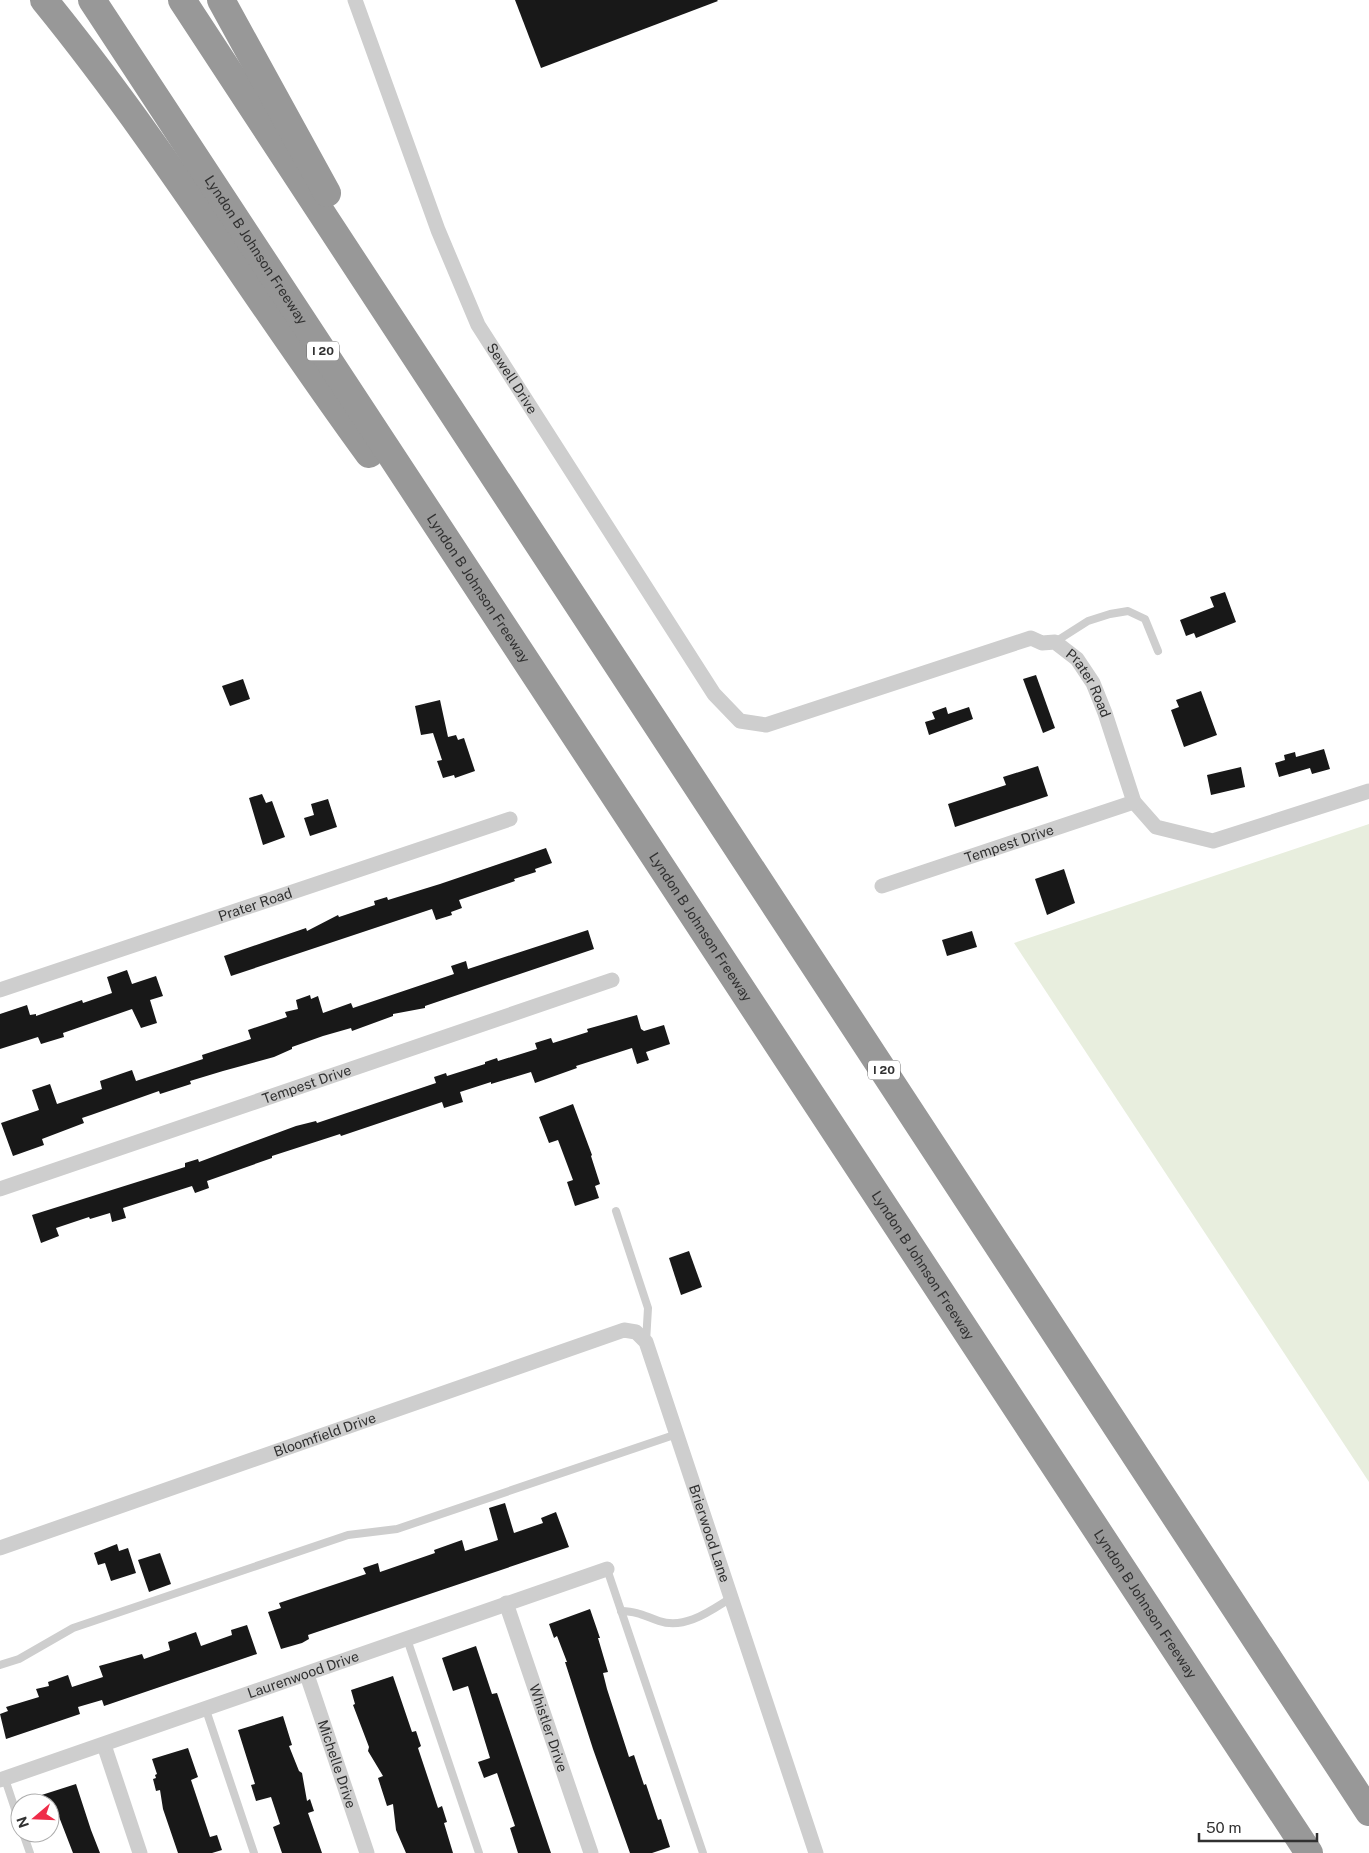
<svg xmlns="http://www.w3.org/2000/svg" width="1369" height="1853" font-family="'Public Sans',sans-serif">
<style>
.green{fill:#e8eede}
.building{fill:#181818}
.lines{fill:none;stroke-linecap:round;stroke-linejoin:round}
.lane{stroke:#cecece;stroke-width:8}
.street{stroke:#cecece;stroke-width:15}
.highway{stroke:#989898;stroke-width:28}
.labels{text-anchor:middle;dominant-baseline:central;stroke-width:5;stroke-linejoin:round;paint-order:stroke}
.shield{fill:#fff;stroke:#6f6f6f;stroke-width:1}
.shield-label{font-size:12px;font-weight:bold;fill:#313131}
.street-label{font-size:14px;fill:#313131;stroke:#fff}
</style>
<rect width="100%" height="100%" fill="#fff"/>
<path class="green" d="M1369 824V1482L1014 943Z"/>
<g class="building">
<path d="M515 0H717L718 1 541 68Z"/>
<path d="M1225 592 1236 622 1196 638 1194 633 1186 636 1180 620 1214 607 1210 597Z"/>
<path d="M1036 675 1055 728 1043 733 1023 679Z"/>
<path d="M243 679 250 699 230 706 222 686Z"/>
<path d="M1201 691 1217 735 1184 747 1171 710 1179 707 1176 700Z"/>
<path d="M440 700 448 737 456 735 458 740 464 738 475 771 455 778 454 775 443 778 437 761 442 760 433 733 421 735 415 706Z"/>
<path d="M946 707 948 714 969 707 973 719 929 735 925 722 935 719 932 712Z"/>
<path d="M1324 749 1330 769 1312 774 1310 768 1279 777 1275 763 1285 760 1284 755 1295 752 1296 757Z"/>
<path d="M1038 766 1048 796 955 827 948 804 1006 785 1003 777Z"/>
<path d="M1241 767 1245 787 1211 795 1207 775Z"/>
<path d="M262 794 266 803 272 801 285 837 263 845 249 798Z"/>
<path d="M328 799 337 827 310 836 304 818 314 815 311 804Z"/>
<path d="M546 848 552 863 535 869 536 872 514 879 515 881 459 900 462 908 451 912 452 915 436 920 432 909 231 976 224 956 306 928 307 931 338 915 339 917 375 905 374 901 387 897 388 900 440 884Z"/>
<path d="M1064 869 1075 903 1047 915 1035 879Z"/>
<path d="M588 930 594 949 425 1006V1008L393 1014V1016L352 1031 351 1028 323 1036 292 1047V1049L274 1057 223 1071 190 1081 191 1084 160 1094 159 1091 91 1115 82 1118 84 1123 42 1139 44 1145 13 1156 1 1123 39 1110 32 1090 50 1084 57 1104 102 1089 100 1081 132 1070 136 1081 203 1059 202 1055 251 1039 248 1030 287 1017 285 1012 298 1009 296 1000 310 995 311 999 318 996 323 1013 351 1003 353 1008 454 974 451 966 466 961 468 969Z"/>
<path d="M972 931 977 947 947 956 942 940Z"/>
<path d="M127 970 132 984 156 976 163 996 150 1000 157 1023 141 1028 132 1009 63 1033 64 1037 41 1044 38 1037 0 1049V1014L27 1005 30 1015 36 1014V1016L82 1000 83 1003 112 993 107 977Z"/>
<path d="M637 1015 641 1029 644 1031 664 1025 670 1044 646 1052 649 1060 637 1064 632 1048 576 1066 577 1068 535 1083 531 1072 491 1084V1082L460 1092 463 1102 444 1108 442 1102 341 1136 340 1134 272 1156V1158L207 1181 209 1188 195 1193 192 1186 123 1208 126 1218 112 1222 110 1213 90 1219 89 1217 56 1228 59 1236 41 1243 32 1215 185 1167V1163L198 1159 199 1162 296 1126 316 1121 317 1123 436 1083 434 1077 446 1073 447 1076 485 1064V1062L497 1058 498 1061 537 1049 535 1043 551 1038 553 1043 588 1032 587 1029Z"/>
<path d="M573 1104 592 1155 591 1156 600 1184 595 1186 599 1198 575 1206 567 1182 573 1180 558 1140 549 1143 539 1117Z"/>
<path d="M689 1251 702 1287 681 1295 669 1258Z"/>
<path d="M505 1503 514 1533 543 1523 541 1518 556 1512 569 1547 308 1635 309 1639 302 1643 281 1649 268 1612 281 1608 279 1603 366 1574 363 1568 378 1563 380 1572 435 1553 434 1550 462 1540 465 1551 498 1540 489 1508Z"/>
<path d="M117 1544 119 1551 128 1548 136 1573 111 1581 105 1563 98 1565 94 1553Z"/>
<path d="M160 1553 171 1584 149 1592 138 1560Z"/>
<path d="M590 1609 600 1638H598L608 1672 603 1673 607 1689 629 1757 634 1755 644 1785 646 1784 658 1820 661 1819 670 1847 652 1853H630L593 1749 565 1662H567L557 1636 554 1638 549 1624Z"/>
<path d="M247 1625 257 1654 104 1706 102 1700 78 1707 80 1714 6 1739 0 1714 8 1711 6 1707 39 1697 36 1689 49 1686 48 1682 68 1675 72 1687 103 1677 99 1666 142 1654 144 1659 170 1650 168 1642 196 1632 201 1646 232 1635 231 1630Z"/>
<path d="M476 1646 492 1694 497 1693 551 1853H518L510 1828 515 1826 497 1773 484 1778 478 1762 490 1758 468 1686 453 1691 442 1658Z"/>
<path d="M393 1676 412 1732 416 1731 421 1746 418 1748 438 1808 442 1806 447 1822 444 1823 453 1853H406L396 1830 393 1804 387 1806 378 1778 383 1776 368 1751 369 1747 353 1705 355 1704 351 1690Z"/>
<path d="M283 1716 292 1745 289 1746 299 1771 302 1773 307 1801 310 1799 314 1811 308 1813 322 1853H282L273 1827 280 1824 271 1797 256 1801 251 1785 255 1784 238 1730Z"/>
<path d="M188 1748 198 1777 191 1780 210 1837 217 1835 222 1850 212 1853H178L163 1809 160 1790 156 1791 153 1779 156 1778 155 1775 157 1774 152 1759Z"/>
<path d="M76 1784 91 1830 100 1853H73L56 1809 50 1811V1803H27L26 1800Z"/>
</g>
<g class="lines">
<g class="lane">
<path d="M1055 642 1088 621 1110 614 1128 611 1145 619 1158 651"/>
<path d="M616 1211 648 1308 646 1342"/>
<path d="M607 1569 703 1853"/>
<path d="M621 1611C640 1612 642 1615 659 1621 685 1630 710 1611 731 1598"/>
<path d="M407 1639 479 1853"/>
<path d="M0 1665 19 1659 73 1628 348 1535 397 1529 677 1434"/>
<path d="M206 1710 254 1853"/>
<path d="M5 1779 20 1824"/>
<path d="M23 1833 30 1853"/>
</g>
<g class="street">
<path id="s1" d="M355 0 438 230 478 325 714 694 740 721 766 725 1031 638 1042 643 1055 642 1077 659 1093 683 1105 713 1134 802 1156 827 1213 841 1369 791"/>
<path id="s2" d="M882 886 1134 802"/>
<path id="s3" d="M0 990 510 819"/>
<path id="s4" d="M0 1189 612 980"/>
<path id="s5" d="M0 1548 624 1330 636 1332 646 1342 816 1853"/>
<path id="s6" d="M506 1603 591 1853"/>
<path id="s7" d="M307 1675 367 1853"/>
<path d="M104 1745 140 1853"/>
<path id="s8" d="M0 1780 607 1569"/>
</g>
<g class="highway">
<path d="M44 0C162 145 259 304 369 454"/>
<path id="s9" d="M92 0 1309 1853"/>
<path d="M182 0 1369 1812"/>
<path d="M221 0 327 193"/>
</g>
</g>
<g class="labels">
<g class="shield">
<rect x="307" y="341.5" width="32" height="19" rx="4"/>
<rect x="868" y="1060.5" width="32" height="19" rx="4"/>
</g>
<g class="shield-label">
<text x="323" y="351">I 20</text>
<text x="884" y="1070">I 20</text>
</g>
<g class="street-label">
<text stroke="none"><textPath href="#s9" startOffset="299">Lyndon B Johnson Freeway</textPath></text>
<text stroke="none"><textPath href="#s1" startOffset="411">Sewell Drive</textPath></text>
<text stroke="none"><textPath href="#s9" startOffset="704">Lyndon B Johnson Freeway</textPath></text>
<text stroke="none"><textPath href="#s1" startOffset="1208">Prater Road</textPath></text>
<text stroke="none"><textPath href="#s2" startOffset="134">Tempest Drive</textPath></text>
<text stroke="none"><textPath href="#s3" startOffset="269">Prater Road</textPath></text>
<text stroke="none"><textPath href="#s9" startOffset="1109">Lyndon B Johnson Freeway</textPath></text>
<text stroke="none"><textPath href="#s4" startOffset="324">Tempest Drive</textPath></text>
<text stroke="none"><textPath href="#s9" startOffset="1514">Lyndon B Johnson Freeway</textPath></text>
<text stroke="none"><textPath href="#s5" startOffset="344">Bloomfield Drive</textPath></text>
<text stroke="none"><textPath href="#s5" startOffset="889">Brierwood Lane</textPath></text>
<text stroke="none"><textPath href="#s9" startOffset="1919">Lyndon B Johnson Freeway</textPath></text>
<text stroke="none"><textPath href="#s8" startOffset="321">Laurenwood Drive</textPath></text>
<text stroke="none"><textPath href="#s6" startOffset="132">Whistler Drive</textPath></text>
<text stroke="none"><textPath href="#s7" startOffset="94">Michelle Drive</textPath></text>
</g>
</g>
<g transform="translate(35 1818) rotate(251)"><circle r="24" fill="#ffffff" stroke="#adadad"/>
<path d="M0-4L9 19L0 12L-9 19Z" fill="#ef2c49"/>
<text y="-8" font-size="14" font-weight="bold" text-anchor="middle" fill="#313131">N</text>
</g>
<path d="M1199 1833v8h118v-8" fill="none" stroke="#313131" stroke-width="2.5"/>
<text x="1206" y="1833" font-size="15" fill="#313131" stroke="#ffffff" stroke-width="4" paint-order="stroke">50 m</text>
</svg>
